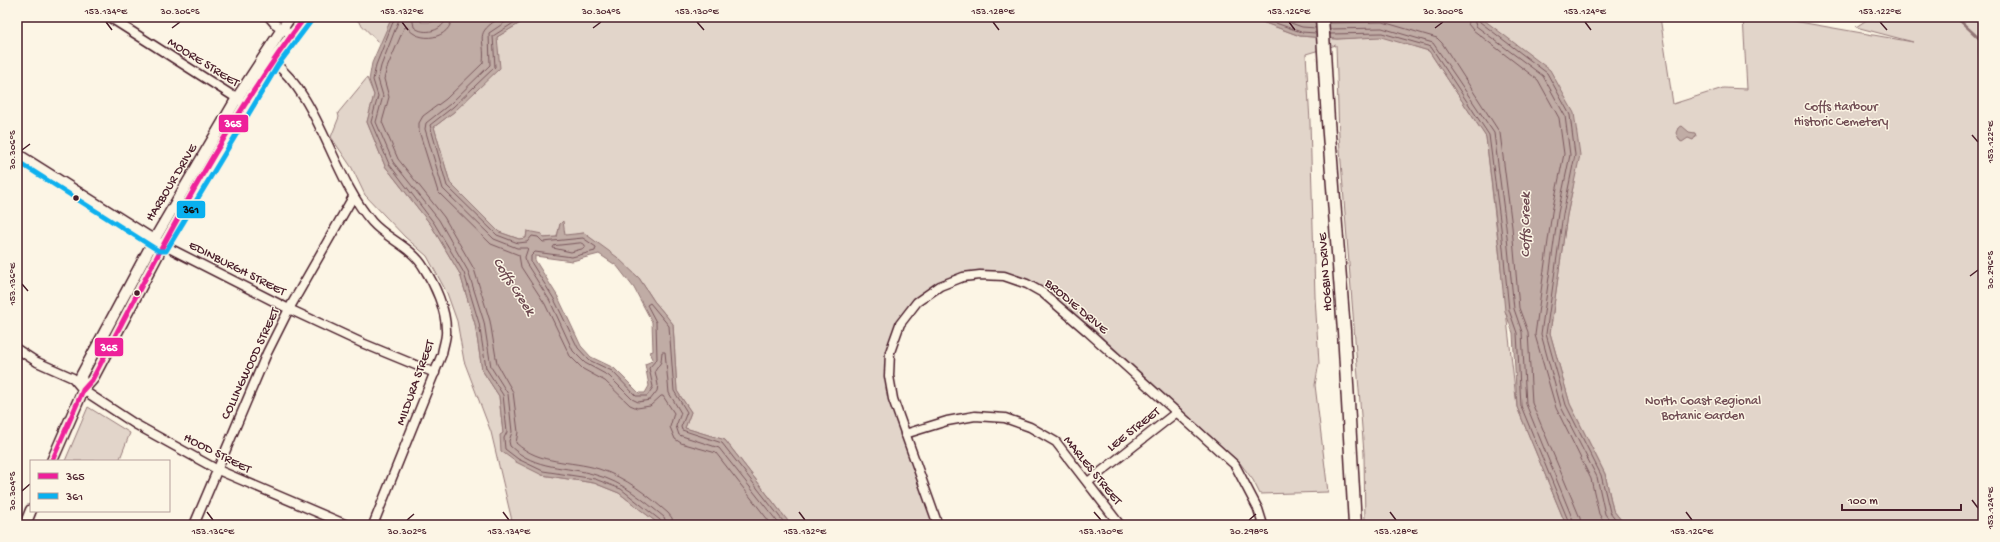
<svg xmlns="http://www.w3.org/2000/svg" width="2000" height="542" font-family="'Gochi Hand',sans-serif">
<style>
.green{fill:#e2d5ca;stroke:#967a7a}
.water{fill:#c0aca5;stroke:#917474;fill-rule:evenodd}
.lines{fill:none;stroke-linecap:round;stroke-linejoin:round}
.shore{stroke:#79575c;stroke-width:1}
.stream{stroke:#917474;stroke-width:2.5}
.minor-casing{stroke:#4a1f2b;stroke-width:11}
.tertiary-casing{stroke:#4a1f2b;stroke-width:13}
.secondary-casing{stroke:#4a1f2b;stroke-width:15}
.minor{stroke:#fcf5e5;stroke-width:8}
.tertiary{stroke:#fcf5e5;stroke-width:10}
.secondary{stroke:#fcf5e5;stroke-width:12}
.bus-1-casing{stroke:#fcf5e5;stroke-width:8}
.bus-2-casing{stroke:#fcf5e5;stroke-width:8}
.bus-1{stroke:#ee209a;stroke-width:5}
.bus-2{stroke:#09b0ef;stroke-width:5}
.ticks{fill:none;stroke:#4a1f2b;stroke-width:1.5}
.bus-dot{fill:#4a1f2b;stroke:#fcf5e5;stroke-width:1.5}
.labels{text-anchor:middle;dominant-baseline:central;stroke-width:3;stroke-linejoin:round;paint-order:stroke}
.street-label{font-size:13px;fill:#4a1f2b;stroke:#fcf5e5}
.park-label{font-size:13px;fill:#704c53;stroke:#fcf5e5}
.water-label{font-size:14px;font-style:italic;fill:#6d4950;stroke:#fcf5e5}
.line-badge{stroke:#fcf5e5;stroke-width:1.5}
.badge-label{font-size:11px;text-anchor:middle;font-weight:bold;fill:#fff}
.pale-badge-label{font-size:11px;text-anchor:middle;font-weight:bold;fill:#111}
.neatline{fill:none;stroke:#4a1f2b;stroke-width:1.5}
.ticks-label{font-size:10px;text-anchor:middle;fill:#4a1f2b}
</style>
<rect width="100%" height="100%" fill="#fcf5e5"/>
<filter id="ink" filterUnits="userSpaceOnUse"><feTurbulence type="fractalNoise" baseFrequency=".025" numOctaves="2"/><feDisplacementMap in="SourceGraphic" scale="8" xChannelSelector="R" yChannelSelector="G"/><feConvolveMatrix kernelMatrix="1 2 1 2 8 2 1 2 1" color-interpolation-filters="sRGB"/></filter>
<g filter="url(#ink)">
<g class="green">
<path d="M354 17H392L381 45Z"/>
<path d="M530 17H1249L1300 36 1337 39 1381 36 1429 51 1486 137 1517 407 1566 525H1365L1364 453 1339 137 1336 45 1306 54 1310 122 1315 297 1319 363 1315 385 1328 492 1260 494 1253 480 1240 463 1092 328 1017 279 963 277 917 302 900 324 889 376 938 525H791L725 440 685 428 691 412 677 391 673 324 654 301 639 278 584 233 565 236 560 224 557 237 543 238 527 231 526 238 519 239 499 232 450 183 434 127 455 111 497 37Z"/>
<path d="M1480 17H1660L1673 104 1723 88 1747 89 1743 17H1771L1913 42 1856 27 1871 17H1982L1979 51 1981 78 1983 81V525H1625L1613 510 1605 474 1570 404 1550 333 1567 215 1573 187Z"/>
<path d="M367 78 374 95 367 122 385 166 431 225 460 274 475 324 482 370 499 396 503 433 542 475 594 483 619 493 660 525H513L491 432 464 361 457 321 447 293 427 256 405 237 365 195 352 168 331 137 339 117 338 113Z"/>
<path d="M88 407 130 433 119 461H65Z"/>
</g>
<g class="water">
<path d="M392 17H421V22H432L440 17H530L497 37 500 68 455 111 434 127 450 183 499 232 519 239 526 238 527 231 542 234 543 238 557 237 560 224 563 221 565 235 584 233 617 257 639 278 654 301 673 324 677 391 691 412 685 428 725 440 791 525H660L619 493 594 483 542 475 516 462 501 451 500 435 503 433 499 396 482 370 475 324 460 274 431 225 385 166 367 122 374 95 369 80 372 63ZM599 254 617 266 634 288 652 322 653 351 650 352 653 359 650 362 645 364 649 386 645 393H639L614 368 591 357 581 346 558 297 535 260V256L572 261Z"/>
<path d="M1249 17H1480L1550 70 1574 113 1580 155 1567 215 1550 333 1570 404 1605 474 1613 510 1625 525H1566L1517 407 1513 333 1505 311 1497 228 1486 137 1429 51 1381 37 1337 39 1300 36Z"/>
<path d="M1981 17H1983V81L1981 78 1979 51Z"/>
<path d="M1682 126 1689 132 1695 133 1696 136 1693 140 1688 138 1682 142 1680 141 1676 133 1678 128Z"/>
</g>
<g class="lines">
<g class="shore">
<path d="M395 17 376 65 373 80 378 96 371 122 389 164 434 223 464 273 479 323 486 368 503 395 507 432 504 438 505 449 518 459 543 471 595 479 621 489 660 520 662 525"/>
<path d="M400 17 381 66 378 79 383 96 376 122 393 162 439 220 468 271 484 322 491 367 508 394 512 432 509 441 510 446C537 471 564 465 596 475 623 482 643 500 664 517L667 525"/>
<path d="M412 17 414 27C423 36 445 31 446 17"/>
<path d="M452 17C451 40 418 44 407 27L404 28 387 68 384 79 389 97 382 122 398 159 444 217 474 269 490 321 497 364 513 392 518 432 516 443C540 465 570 460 599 469 627 478 646 494 668 513L672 518 673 525"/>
<path d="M501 17C472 35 486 36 483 63L446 99 423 116 419 123V131L438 192 491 244 519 255 521 267 545 304 570 356 583 369 605 381 630 405 637 408 650 406 661 396H663L674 413 670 427 675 439 681 443 716 453 772 525"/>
<path d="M513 17 489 33 490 65 450 104 426 123 425 129 443 189 494 239 517 248H528L525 257 526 263 550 301 573 351 585 363 609 376 632 399 638 402 650 400 657 391 658 385 655 371 661 362 662 352H665L669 393 681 413 676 426 679 435 719 448 780 525"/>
<path d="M523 17 493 36 495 67 453 107 430 125 447 186 497 235 518 243 527 242 532 236 538 237 543 242 583 238 596 247 595 251 572 257 535 252 531 256V262L554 299 578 348 589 360 612 371 636 396H647L653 387 649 368 657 359 656 322 647 305 650 303 669 326 674 391 687 412 681 427 682 430 722 443 786 525"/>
<path d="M1259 17 1301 32 1316 33"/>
<path d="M1274 17 1302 27 1316 28"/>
<path d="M1467 17 1468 24 1473 30 1538 80 1559 118 1564 154 1552 212 1535 335 1556 408 1591 479 1599 514 1606 525"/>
<path d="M1473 17 1476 26 1543 76 1565 116 1570 155 1558 213 1541 334 1561 407 1597 477 1605 514 1613 525"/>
<path d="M1478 17 1480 22 1547 73 1570 115 1575 155 1563 214 1546 334 1566 405 1601 475 1610 512 1620 525"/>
<path d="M1329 23 1383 22 1437 38 1442 43 1500 133 1512 227 1519 308 1528 332 1532 403 1580 518 1581 525"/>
<path d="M1330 29 1382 28 1433 43 1494 133 1506 227 1514 309 1522 332 1526 404 1575 525"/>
<path d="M1330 34 1382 33 1431 47 1489 135 1501 228 1509 310 1517 333 1521 406 1570 525"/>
<path d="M581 243 585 245V248L571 252 553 248 554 246Z"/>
</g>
<path class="stream" d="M1956 17 1983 42"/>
<g class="minor-casing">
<g id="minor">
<path d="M109 17 241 101"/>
<path d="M269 17 275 24 292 35"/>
<path d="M272 61C320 97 332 176 372 222 387 239 412 247 424 268 435 285 446 309 446 330 447 337 443 346 442 354L373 525"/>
<path d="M17 153 163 245 289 309 362 343 435 373"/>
<path d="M17 349 37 362 73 378 83 390 135 424 218 470 347 525"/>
<path d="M905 434 947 421 975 416 1005 418 1030 427 1056 442 1120 525"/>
<path d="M1088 482 1177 412"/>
<path d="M194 525 267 353 289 309 353 197"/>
<path d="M938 525 893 399 889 376 890 352 900 324 917 302 940 286 963 277 980 275 1004 276 1027 284 1043 293 1087 331 1235 465 1258 509 1263 525"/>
</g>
</g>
<g class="tertiary-casing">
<g id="tertiary">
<path d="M83 390 81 376 154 240 237 98 290 17"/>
<path d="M52 461 83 390 92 380 163 245 245 104 272 61 305 17"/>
<path d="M25 525 31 510"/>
</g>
</g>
<g class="secondary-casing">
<path id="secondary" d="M1322 17 1328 121 1344 331 1355 525"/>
</g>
<use href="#minor" class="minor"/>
<use href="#tertiary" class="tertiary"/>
<use href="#secondary" class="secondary"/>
<g class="bus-1-casing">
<path id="bus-1" d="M52 461 83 390 92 380C157 256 221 129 305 17"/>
</g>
<g class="bus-2-casing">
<path id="bus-2" d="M17 161 159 251H166L278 65 311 21"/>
</g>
<use href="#bus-1" class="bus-1"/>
<use href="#bus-2" class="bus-2"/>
</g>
</g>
<path class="ticks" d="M106 22 112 30M402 22 408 30M697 22 704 30M993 22 999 30M1289 22 1295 30M1585 22 1591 30M1880 22 1887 30M172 28 180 22M593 28 601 22M1435 28 1443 22M1972 135 1978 142M22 150 30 144M1970 276 1978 270M22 284 28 291M22 491 30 484M1972 500 1978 508M207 512 213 520M503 512 509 520M799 512 805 520M1094 512 1101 520M1390 512 1396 520M1686 512 1692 520M407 520 414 514M1249 520 1256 514"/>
<g class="bus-dot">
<circle cx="76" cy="198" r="3.5"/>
<circle cx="137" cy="293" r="3.5"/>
</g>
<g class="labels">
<g class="street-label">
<text transform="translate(203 63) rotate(32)">MOORE STREET</text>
<text transform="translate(172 183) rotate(-59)">HARBOUR DRIVE</text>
<text transform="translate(237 269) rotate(27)">EDINBURGH STREET</text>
<text transform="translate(1326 272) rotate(-94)">HOGBIN DRIVE</text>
<text transform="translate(1076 307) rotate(40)">BRODIE DRIVE</text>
<text transform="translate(251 364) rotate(-65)">COLLINGWOOD STREET</text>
<text transform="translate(416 383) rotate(-70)">MILDURA STREET</text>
<text transform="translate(1134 430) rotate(-38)">LEE STREET</text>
<text transform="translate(217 454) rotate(27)">HOOD STREET</text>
<text transform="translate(1092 471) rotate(51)">MARLES STREET</text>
</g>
<g class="park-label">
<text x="1841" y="107">Coffs Harbour<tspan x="1841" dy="15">Historic Cemetery</tspan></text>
<text x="1703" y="401">North Coast Regional<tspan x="1703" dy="15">Botanic Garden</tspan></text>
</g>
<g class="water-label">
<text transform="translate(1526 225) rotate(-90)">Coffs Creek</text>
<text transform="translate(513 287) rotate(57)">Coffs Creek</text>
</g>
</g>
<g class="line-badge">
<rect x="218" y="114" width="31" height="19" rx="4" fill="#ee209a"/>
<rect x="176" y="200" width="30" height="19" rx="4" fill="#09b0ef"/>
<rect x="94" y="337" width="30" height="20" rx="4" fill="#ee209a"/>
</g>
<g class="badge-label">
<text x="233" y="127">365</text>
<text x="109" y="351">365</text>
</g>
<g class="pale-badge-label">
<text x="191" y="213">361</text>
</g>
<rect width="2000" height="542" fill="none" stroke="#fcf5e5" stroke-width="44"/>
<rect x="30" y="460" width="140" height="52" fill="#fcf5e5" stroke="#b59f9b"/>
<rect x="38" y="473" width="20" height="6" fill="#ee209a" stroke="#b59f9b"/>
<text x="66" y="480" font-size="12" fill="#4a1f2b">365</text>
<rect x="38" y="493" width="20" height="6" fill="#09b0ef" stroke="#b59f9b"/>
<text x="66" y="500" font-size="12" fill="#4a1f2b">361</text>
<path d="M1842 504v6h119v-6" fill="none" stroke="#4a1f2b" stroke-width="2"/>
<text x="1848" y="504" font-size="12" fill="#4a1f2b" stroke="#fcf5e5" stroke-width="3" paint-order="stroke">100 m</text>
<rect x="22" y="22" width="1956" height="498" class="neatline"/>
<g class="ticks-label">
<text x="106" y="14">153.134°E</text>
<text x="180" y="14">30.306°S</text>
<text x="402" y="14">153.132°E</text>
<text x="601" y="14">30.304°S</text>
<text x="697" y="14">153.130°E</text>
<text x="993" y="14">153.128°E</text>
<text x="1289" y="14">153.126°E</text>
<text x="1443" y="14">30.300°S</text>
<text x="1585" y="14">153.124°E</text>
<text x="1880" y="14">153.122°E</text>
<text transform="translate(1989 142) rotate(-90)" y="4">153.122°E</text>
<text transform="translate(11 150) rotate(-90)" y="4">30.306°S</text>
<text transform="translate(1989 270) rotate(-90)" y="4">30.296°S</text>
<text transform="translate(11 284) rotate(-90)" y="4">153.136°E</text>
<text transform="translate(11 491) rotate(-90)" y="4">30.304°S</text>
<text transform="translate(1989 508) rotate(-90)" y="4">153.124°E</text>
<text x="213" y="534">153.136°E</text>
<text x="407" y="534">30.302°S</text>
<text x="509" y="534">153.134°E</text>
<text x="805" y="534">153.132°E</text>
<text x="1101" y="534">153.130°E</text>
<text x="1249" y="534">30.298°S</text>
<text x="1396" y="534">153.128°E</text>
<text x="1692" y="534">153.126°E</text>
</g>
</svg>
